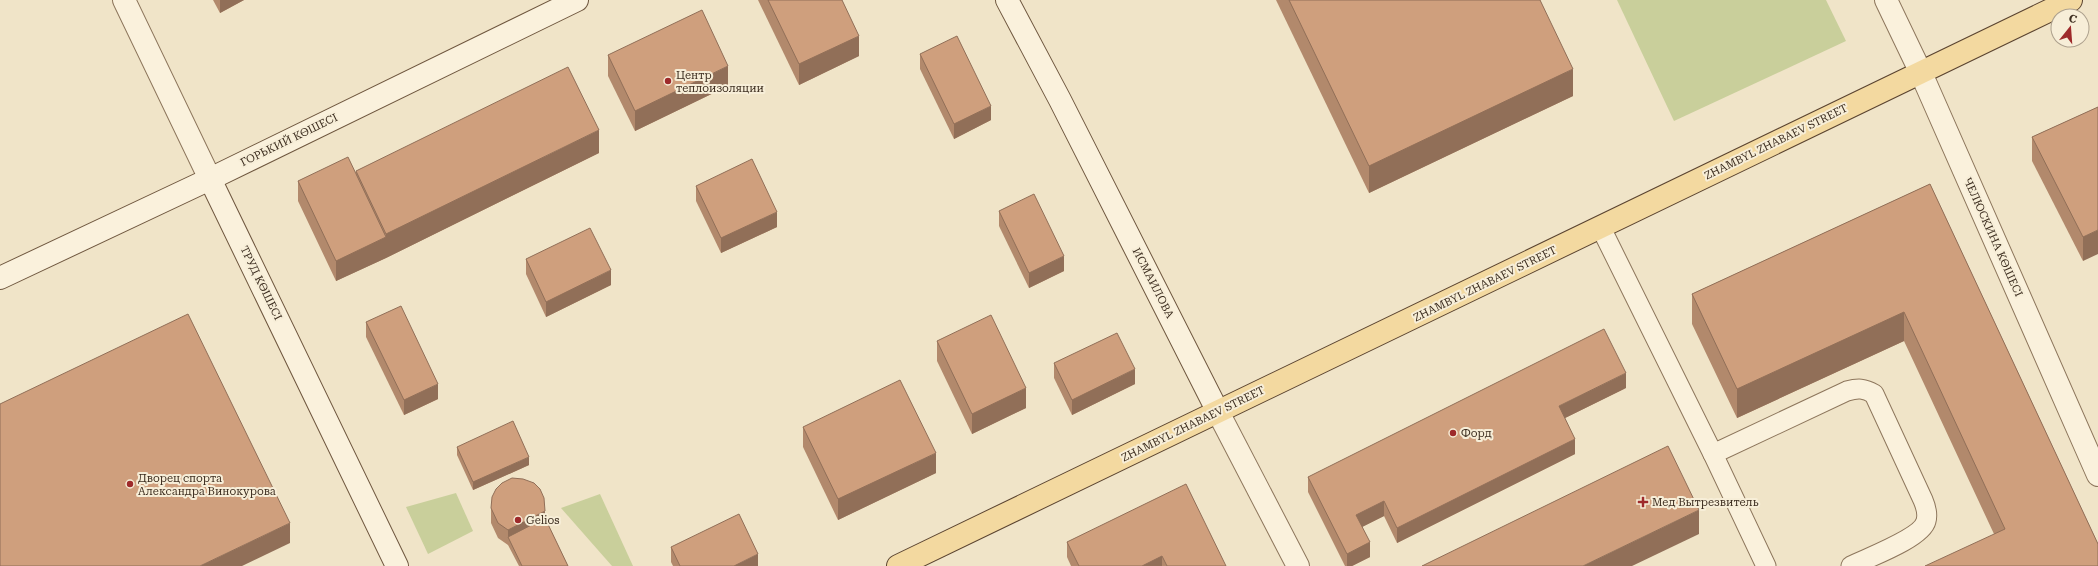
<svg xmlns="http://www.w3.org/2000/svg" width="2098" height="566" font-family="'Roboto Serif',serif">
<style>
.green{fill:#c9cf9b}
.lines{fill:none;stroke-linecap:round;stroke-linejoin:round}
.lane-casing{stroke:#8d765c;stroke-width:21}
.street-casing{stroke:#8d765c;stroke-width:24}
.secondary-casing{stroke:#6f573f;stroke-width:24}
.primary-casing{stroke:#5b4430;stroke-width:24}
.lane{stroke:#faf1dc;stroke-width:19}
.street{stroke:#faf1dc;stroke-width:22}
.secondary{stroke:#faf1dc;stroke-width:22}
.primary{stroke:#f3d9a0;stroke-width:22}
.wall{fill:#b2896c}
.shaded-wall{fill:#916f58}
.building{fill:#cf9f7d;stroke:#916f58}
.poi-dot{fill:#9e2a2b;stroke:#f7eed8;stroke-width:1.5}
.labels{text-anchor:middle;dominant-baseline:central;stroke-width:4;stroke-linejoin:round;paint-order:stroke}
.poi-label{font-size:11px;fill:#3d2e20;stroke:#f7eed8;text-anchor:start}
.street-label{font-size:11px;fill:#3d2e20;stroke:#f7eed8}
</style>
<rect width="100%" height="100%" fill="#f0e4c8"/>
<g class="green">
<path d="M1617 0H1826L1846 41 1674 121Z"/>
<path d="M456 493 473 531 428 554 406 507Z"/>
<path d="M600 494 633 566H612L561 508Z"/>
</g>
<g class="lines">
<g class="lane-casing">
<g id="lane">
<path d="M1601 228 1713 454 1847 391C1858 388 1864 388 1874 394L1923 500C1926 507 1928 514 1926 521 1922 538 1867 558 1851 566"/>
<path d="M1713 454 1766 566"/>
</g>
</g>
<g class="street-casing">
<g id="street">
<path d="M124 0 210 179"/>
<path d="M1886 0 1921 73 2098 475"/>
<path d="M1218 412 1298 566"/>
</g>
</g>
<g class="secondary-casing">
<g id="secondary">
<path d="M1007 0 1060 100 1218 412"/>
<path d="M210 179 397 566"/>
<path d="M0 278 210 179 577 0"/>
</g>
</g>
<g class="primary-casing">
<path id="primary" d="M898 566 2071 0"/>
</g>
<use href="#lane" class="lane"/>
<use href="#street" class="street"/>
<use href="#secondary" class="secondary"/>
<use href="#primary" class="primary"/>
</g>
<g class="wall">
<path d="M213 0H244L220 13Z"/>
<path d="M758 0H842L859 56 799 85Z"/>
<path d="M1276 0H1540L1573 96 1369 193Z"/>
<path d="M920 54 991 120 954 139 920 69Z"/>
<path d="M608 55 728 86 635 131 608 76Z"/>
<path d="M2098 107 2083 261 2032 161V137Z"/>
<path d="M599 153 386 258 336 281 298 201V181L356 175V171Z"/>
<path d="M1930 184 2098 544 1994 534 1904 341 1737 418 1692 324V294Z"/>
<path d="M696 186 777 227 721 253 696 201Z"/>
<path d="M999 211 1064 271 1029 288 999 226Z"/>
<path d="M526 259 611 285 546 317 526 274Z"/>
<path d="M366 322 438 399 404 415 366 337Z"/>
<path d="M937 341 1026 408 972 434 937 361Z"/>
<path d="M1054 363 1135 384 1072 415 1054 378Z"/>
<path d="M1626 388 1565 418 1575 454 1397 543 1384 516 1362 527 1370 557 1352 566H1345L1308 492V477Z"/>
<path d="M803 427 936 473 838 520 803 447Z"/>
<path d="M457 447 529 465 473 490 457 455Z"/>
<path d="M491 508 545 518 568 566H519L508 545 498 538 491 523Z"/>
<path d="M1067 542 1226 566H1071L1067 557Z"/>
<path d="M671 547 758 566H673L671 562Z"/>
</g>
<g class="shaded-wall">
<path d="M220 0H244L220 13Z"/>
<path d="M859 36V56L799 85V64Z"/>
<path d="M728 66V86L635 131V111Z"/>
<path d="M1573 69V96L1369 193V166Z"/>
<path d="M991 106V120L954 139V124Z"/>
<path d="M599 130V153L386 258 336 281V261L386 237V234Z"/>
<path d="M777 212V227L721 253V238Z"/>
<path d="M2098 230V254L2083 261V237Z"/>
<path d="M1064 256V271L1029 288V273Z"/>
<path d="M611 270V285L546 317V302Z"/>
<path d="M1904 312V341L1737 418V389Z"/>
<path d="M1135 369V384L1072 415V400Z"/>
<path d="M1626 373V388L1559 421V406Z"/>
<path d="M438 384V399L404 415V400Z"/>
<path d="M1026 388V408L972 434V414Z"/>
<path d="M1575 439V454L1397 543V528Z"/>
<path d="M936 453V473L838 520V499Z"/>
<path d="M529 457V465L473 490V482Z"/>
<path d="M1384 501V516L1356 530V515Z"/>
<path d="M1699 510V534L1632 566H1583Z"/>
<path d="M545 511V526L508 537V545V530Z"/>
<path d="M290 523V543L242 566H200Z"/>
<path d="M1370 542V557L1352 566H1347V554Z"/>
<path d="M758 554V566H734Z"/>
<path d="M1162 556V566H1142Z"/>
</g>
<g class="building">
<path d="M768 0H842L859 36 799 64Z"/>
<path d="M1289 0H1540L1573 69 1369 166Z"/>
<path d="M702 10 728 66 635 111 608 55Z"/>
<path d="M957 36 991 106 954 124 920 54Z"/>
<path d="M568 67 599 130 386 234 356 171Z"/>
<path d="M2098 107V230L2083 237 2032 137Z"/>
<path d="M348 157 386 237 336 261 298 181Z"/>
<path d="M752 159 777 212 721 238 696 186Z"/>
<path d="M1930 184 2098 544V566H1925L2005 529 1904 312 1737 389 1692 294Z"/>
<path d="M1034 194 1064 256 1029 273 999 211Z"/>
<path d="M590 228 611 270 546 302 526 259Z"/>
<path d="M401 306 438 384 404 400 366 322Z"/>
<path d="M188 314 290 523 200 566H0V404Z"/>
<path d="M991 315 1026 388 972 414 937 341Z"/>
<path d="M1604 329 1626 373 1559 406 1575 439 1397 528 1384 501 1356 515 1370 542 1347 554 1308 477Z"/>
<path d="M1117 333 1135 369 1072 400 1054 363Z"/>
<path d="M900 380 936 453 838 499 803 427Z"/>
<path d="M513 421 529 457 473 482 457 447Z"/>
<path d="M1668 446 1699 510 1583 566H1422Z"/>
<path d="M512 478 523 479 534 483 540 489 544 498 545 511 508 530 498 523 491 508 492 497 496 489 502 483Z"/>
<path d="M1186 484 1226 566H1167L1162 556 1142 566H1079L1067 542Z"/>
<path d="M739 514 758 554 734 566H680L671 547Z"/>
<path d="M545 518 568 566H522L508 537Z"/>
</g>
<g class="poi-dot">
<circle cx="668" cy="81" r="4"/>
<circle cx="1453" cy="433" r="4"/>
<circle cx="130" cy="484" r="4"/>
<path d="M1641 496h4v4h4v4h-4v4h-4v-4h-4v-4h4z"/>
<circle cx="518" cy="520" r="4"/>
</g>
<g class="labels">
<g class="poi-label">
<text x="676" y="75">Центр<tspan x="676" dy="13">теплоизоляции</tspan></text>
<text x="1461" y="433">Форд</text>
<text x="138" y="478">Дворец спорта<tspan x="138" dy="13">Александра Винокурова</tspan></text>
<text x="1652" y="502">Мед Вытрезвитель</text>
<text x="526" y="520">Gelios</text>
</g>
<g class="street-label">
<text transform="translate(289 140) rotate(-26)">ГОРЬКИЙ КӨШЕСІ</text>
<text transform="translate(1776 142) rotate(-26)">ZHAMBYL ZHABAEV STREET</text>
<text transform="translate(1993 237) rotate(66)">ЧЕЛЮСКИНА КӨШЕСІ</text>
<text transform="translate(261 283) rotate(64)">ТРУД КӨШЕСІ</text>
<text transform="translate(1153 283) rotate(63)">ИСМАИЛОВА</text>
<text transform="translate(1485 284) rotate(-26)">ZHAMBYL ZHABAEV STREET</text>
<text transform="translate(1193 424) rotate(-26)">ZHAMBYL ZHABAEV STREET</text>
</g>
</g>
<g transform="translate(2070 28) rotate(17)"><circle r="19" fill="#f7eed8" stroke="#ada18e"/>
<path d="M0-3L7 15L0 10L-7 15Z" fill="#9e2a2b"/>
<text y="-6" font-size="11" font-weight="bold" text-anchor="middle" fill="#3d2e20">С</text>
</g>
</svg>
